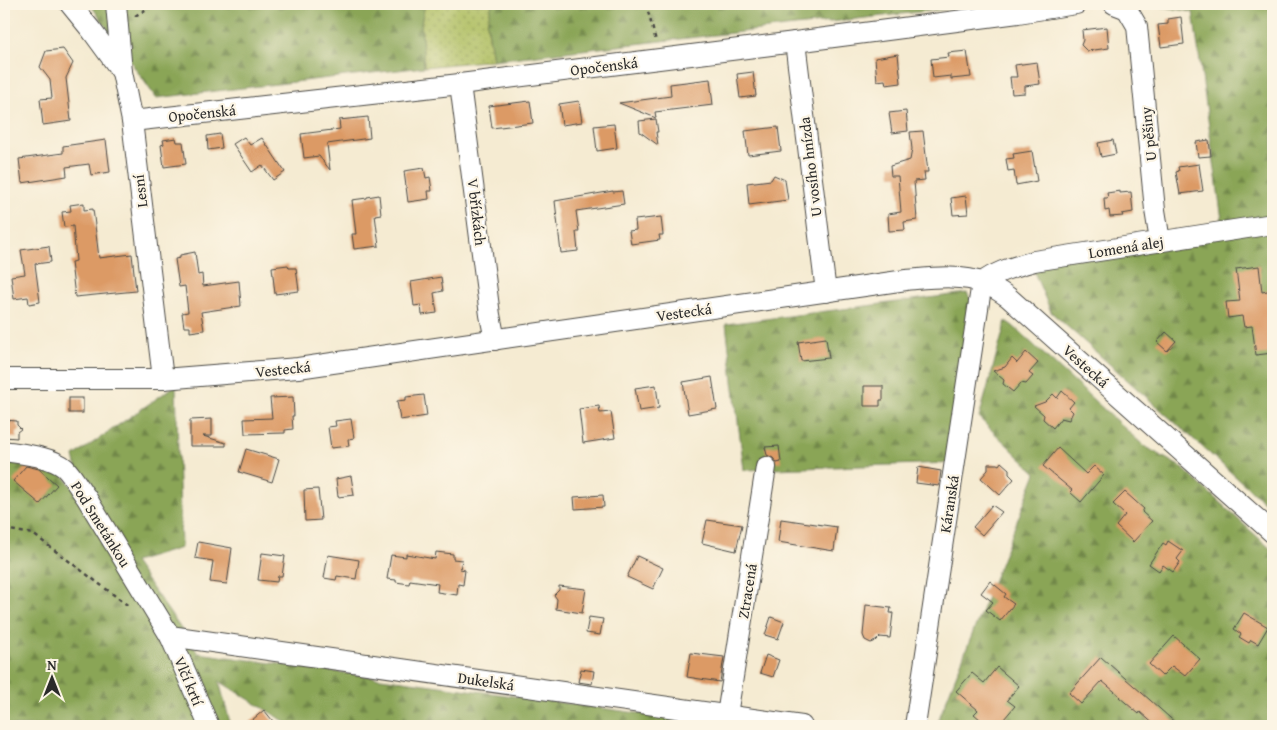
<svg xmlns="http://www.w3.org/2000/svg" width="1277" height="730" font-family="'Gentium Book Plus',serif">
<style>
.grass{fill:url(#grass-dots);stroke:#6c7446}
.forest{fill:url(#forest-firs);stroke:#5a6841}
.building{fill:#dc9a65}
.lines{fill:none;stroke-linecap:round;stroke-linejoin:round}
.minor-casing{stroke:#494844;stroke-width:22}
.path{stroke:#494844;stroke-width:2.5;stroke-dasharray:4 4;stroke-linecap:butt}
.minor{stroke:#fff;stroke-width:20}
.labels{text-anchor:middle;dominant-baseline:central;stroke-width:4.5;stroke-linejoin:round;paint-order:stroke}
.street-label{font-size:15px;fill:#2b2b2b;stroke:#fcf5e5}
</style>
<defs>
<pattern id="grass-dots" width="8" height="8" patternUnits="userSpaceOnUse" patternTransform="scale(1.25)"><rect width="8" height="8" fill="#aebe61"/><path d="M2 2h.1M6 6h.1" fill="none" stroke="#8e9b50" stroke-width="1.8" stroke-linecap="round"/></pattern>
<pattern id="forest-firs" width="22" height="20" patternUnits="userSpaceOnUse" patternTransform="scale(1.25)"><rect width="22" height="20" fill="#8aa557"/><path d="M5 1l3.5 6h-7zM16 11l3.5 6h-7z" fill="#718748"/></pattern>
</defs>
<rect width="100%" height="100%" fill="#fcf5e5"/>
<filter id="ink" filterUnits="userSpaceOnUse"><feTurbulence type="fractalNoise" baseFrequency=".02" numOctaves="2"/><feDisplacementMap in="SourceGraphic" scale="10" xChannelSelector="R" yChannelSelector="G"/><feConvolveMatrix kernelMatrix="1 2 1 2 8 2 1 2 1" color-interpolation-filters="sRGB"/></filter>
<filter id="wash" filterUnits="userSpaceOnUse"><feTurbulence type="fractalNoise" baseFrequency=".0096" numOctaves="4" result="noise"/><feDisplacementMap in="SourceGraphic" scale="20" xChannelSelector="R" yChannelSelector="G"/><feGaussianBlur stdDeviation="1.12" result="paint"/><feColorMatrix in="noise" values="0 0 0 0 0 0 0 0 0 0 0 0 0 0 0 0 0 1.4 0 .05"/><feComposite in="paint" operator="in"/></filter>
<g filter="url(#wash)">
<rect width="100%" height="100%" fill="#f5ebd2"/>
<path class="grass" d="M425 4H492L487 23 493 60 424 67 421 23Z"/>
<g class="forest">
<path d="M90 4H425L421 23 424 67 156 98Z"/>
<path d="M492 4H990L493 60 487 23Z"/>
<path d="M1146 4H1273V510L1051 312 1028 258 1223 227 1193 12Z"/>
<path d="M967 293 977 311 951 463 744 470 726 324Z"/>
<path d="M1006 321 1013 326 1144 446 1181 467 1273 551V726H936L1036 473 979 418Z"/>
<path d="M176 385 181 548 134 562 198 653 732 726H286L289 724 219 681 231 726H4V450L61 472 85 504 74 456Z"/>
</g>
<g id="blocks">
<g class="building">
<path d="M1181 17 1184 44 1161 47 1158 25 1168 24V19Z"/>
<path d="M1107 27 1109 48 1087 51 1081 45 1083 40 1082 30Z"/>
<path d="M63 49 73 63 66 78 71 121 43 125 40 99 52 98 50 80 40 67 46 51Z"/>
<path d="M967 51 971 77 951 79V76L933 78 931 59 949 57 948 53Z"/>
<path d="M898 54 901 83 886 85 885 80 877 81 875 58Z"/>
<path d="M1037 62 1040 84 1025 86V93L1012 94 1010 77H1017L1015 65Z"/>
<path d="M753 72 756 96 740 98 737 74Z"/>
<path d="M710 79 713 105 655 112 656 118 619 103 671 96 670 84Z"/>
<path d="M530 101 533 123 492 128 489 106Z"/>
<path d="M579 101 582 122 562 125 559 104Z"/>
<path d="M906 111 908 131 892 133 889 113Z"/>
<path d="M368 117 370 138 327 144 330 170 319 156 304 158 301 134 340 129 339 120Z"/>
<path d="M656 119 658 132H656L658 145 640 132 639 121Z"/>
<path d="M614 124 617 148 597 151 594 126Z"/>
<path d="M778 127 781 151 748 155 745 131Z"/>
<path d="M923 131 928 172H924L925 180 914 181 917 220 904 222 905 230 889 231 888 214 901 212 898 176H891L890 166 910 160 912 149 910 132Z"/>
<path d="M220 134 222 148 208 150 207 136Z"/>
<path d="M244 137 250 145 262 138 285 172 273 180 262 165 252 172 233 144Z"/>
<path d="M176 138 177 142H183L186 164 164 167 161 145 164 144 163 140Z"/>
<path d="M106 140 110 172 91 175 89 164 66 167 67 176 22 183 19 159 63 153V146Z"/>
<path d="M1113 140 1116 154 1101 157 1098 143Z"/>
<path d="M1209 140 1211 156 1198 157 1196 142Z"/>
<path d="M1032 151 1037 181 1016 185 1014 170 1008 171 1006 159 1014 158 1013 154Z"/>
<path d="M1199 164 1203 191 1180 194 1176 172 1179 171 1178 167Z"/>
<path d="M424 168 426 178 430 177 432 191H428L429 199 408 202 404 171Z"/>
<path d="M774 175 785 180 788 200 749 205 747 183 771 180Z"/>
<path d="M613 191V192L622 191 624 204 576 211 579 232H576L578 251 561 253 555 201Z"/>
<path d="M1120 191V193L1131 192 1133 212 1122 214 1123 216 1110 217 1109 210 1105 211 1104 198H1108L1107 193Z"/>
<path d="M379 195 381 214 375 215 379 246 354 249 352 234H356L352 200 367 198V197Z"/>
<path d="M966 196 968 214 953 215 951 198Z"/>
<path d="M84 203V210L93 209 99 258 132 254 136 291 75 297 71 262 76 261 73 226 64 227 62 212 71 211 70 205Z"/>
<path d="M661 217 663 235H659L660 240 631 244 629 231 636 230 635 220Z"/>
<path d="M49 246 51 262 35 264 40 302 29 304 28 297 14 299 11 276 25 274 21 250Z"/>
<path d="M195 252 198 275 202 274 203 286 239 281 241 306 201 312 204 330 190 332V327H184L182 313 188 312 185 286 179 287 175 259 180 258V255Z"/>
<path d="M288 265 289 268H296L299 291 275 294 272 267Z"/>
<path d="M1259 266 1262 292 1273 290V353L1256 355 1252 326 1244 327 1242 316 1228 318 1226 302 1240 301 1236 269Z"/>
<path d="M441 277 443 291 434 293 437 313 422 315 421 305 414 306 411 282Z"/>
<path d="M1166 332 1176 341 1167 351 1157 342Z"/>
<path d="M826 338 829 358 801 361 798 342Z"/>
<path d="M1026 352 1038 363 1029 373 1033 376 1026 384 1021 383 1013 392 1003 384 1004 380 993 371 1005 367 1012 358 1017 363Z"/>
<path d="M712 377 717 409 688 414 683 382Z"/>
<path d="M656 385 659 408 639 411 635 388Z"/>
<path d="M864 386H883V400H880V406H864Z"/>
<path d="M1062 391 1074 402 1069 408 1073 412 1069 420 1061 418 1053 428 1043 419 1044 415 1034 406 1045 402 1053 394 1057 398Z"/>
<path d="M424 395 427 416 400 420 397 401 406 400V397Z"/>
<path d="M293 397 294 416H292L293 429 285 430V433L245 434 244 419 272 418 270 398Z"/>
<rect x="69" y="398" width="14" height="15"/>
<path d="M599 406 600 413 611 412 615 438 583 443 579 409Z"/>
<path d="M212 419V436H203L226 443V446H190V420Z"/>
<path d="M351 419 354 438 348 439 349 446 331 448 328 427 336 426 335 421Z"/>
<path d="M4 420 17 421V425L21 429 17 432V438L4 437Z"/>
<path d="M779 446 781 462 777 463 773 458 767 455 765 447Z"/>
<path d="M1058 448 1086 474 1094 466 1104 475 1081 502 1070 492 1072 490 1043 466Z"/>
<path d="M246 449 279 459 272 482 239 472Z"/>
<path d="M1001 462 1009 469V474L1014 479 1000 495 981 478 988 470V464H997L999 465Z"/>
<path d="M26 466 39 469 57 485 40 504 13 481Z"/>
<path d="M918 467 941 471 939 486 916 483Z"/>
<path d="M351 476 354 495 338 497 336 479Z"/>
<path d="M318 489 321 520 305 521 304 490Z"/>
<path d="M1125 492 1144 509 1142 512 1152 521 1133 542 1116 526 1125 515 1113 504Z"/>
<path d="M603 495 604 507 575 509 574 497Z"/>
<path d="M992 505 1002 512 982 535 973 527Z"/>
<path d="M781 519 837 527 834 551 778 542Z"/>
<path d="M707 520 742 525 736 551 702 543Z"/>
<path d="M1168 541 1183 551 1177 559 1180 562 1173 572 1163 565 1159 571 1149 564 1163 543 1166 545Z"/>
<path d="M198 542 232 548 227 584 210 582 213 561 195 558Z"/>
<path d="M436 552 453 554V559L462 560 460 569 465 570 463 585 458 584 457 595 437 592 438 584 410 580 409 584 396 582V580L387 579 391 555 406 557V554L435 559Z"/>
<path d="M262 553 285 556 282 576H278L277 582 258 580Z"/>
<path d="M328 555 359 560 356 579 337 576 336 580 324 578Z"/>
<path d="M637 556 663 568 653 589 627 577Z"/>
<path d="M990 581 1006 594 1004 597 1014 604 1000 621 986 610 993 602 981 593Z"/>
<path d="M559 586 586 589 582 613 556 609 557 599 554 595 559 590Z"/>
<path d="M866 605 891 608 890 613H893L890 638 880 637 876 641 871 643 865 640 863 635Z"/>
<path d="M1244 613 1268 627 1258 644 1251 640 1249 643 1239 637 1241 634 1234 629Z"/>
<path d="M589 617 603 619 600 635 586 633Z"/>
<path d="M771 617 784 622 778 639 765 635Z"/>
<path d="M1174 636 1200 659 1185 676 1172 666 1162 676 1149 664Z"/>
<path d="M691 653 724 657 720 682 687 677Z"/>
<path d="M766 655 779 660 773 677 760 673Z"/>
<path d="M1101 657 1150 700 1179 726H1156L1140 712 1139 714 1119 697 1120 696 1102 681 1081 704 1069 693Z"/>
<path d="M997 667 1019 686 1007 700 1015 706 998 726H988L974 714 978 710 956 691 972 673 984 683Z"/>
<path d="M581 669 594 671 592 684 578 682Z"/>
<path d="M264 710 277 726H245Z"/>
</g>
</g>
</g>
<g filter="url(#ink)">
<use href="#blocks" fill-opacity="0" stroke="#494844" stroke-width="1"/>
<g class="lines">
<g class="minor-casing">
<g id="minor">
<path d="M70 4 92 31 122 72"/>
<path d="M116 4 122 72 132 121 163 379"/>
<path d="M1114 4 1127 9 1137 26 1155 210 1160 241"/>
<path d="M795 42 826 292"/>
<path d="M460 84 490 315 495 340"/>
<path d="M132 121 460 84 795 42 1018 13 1076 4"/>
<path d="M4 379H163L298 368 906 280C930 278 962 274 984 283 993 287 1001 292 1008 297L1273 533"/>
<path d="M4 451C21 454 51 456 65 468 73 476 79 488 86 497L170 636 209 726"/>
<path d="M170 636 802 726"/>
<path d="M727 715 766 467"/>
<path d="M915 726 982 282C999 270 1015 267 1034 261L1273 224"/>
</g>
</g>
<g class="path">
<path d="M646 4 656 41"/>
<path d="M888 4 890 12"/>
<path d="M135 16 155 4"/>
<path d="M4 529 33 534 130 607"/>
</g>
<use href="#minor" class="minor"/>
</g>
</g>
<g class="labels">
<g class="street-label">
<text transform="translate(604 66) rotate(-7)">Opočenská</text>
<text transform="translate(202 113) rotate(-6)">Opočenská</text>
<text transform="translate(1148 134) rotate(-96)">U pěšiny</text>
<text transform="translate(810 167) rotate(-97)">U vosího hnízda</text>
<text transform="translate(140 191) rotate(-97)">Lesní</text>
<text transform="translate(477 212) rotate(83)">V břízkách</text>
<text transform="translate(1126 247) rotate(-9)">Lomená alej</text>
<text transform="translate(684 312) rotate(-8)">Vestecká</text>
<text transform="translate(1086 366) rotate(42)">Vestecká</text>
<text transform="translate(283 369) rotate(-6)">Vestecká</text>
<text transform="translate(949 504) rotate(-81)">Káranská</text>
<text transform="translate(101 524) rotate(58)">Pod Smetánkou</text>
<text transform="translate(747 591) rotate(-81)">Ztracená</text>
<text transform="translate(189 681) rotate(67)">Vlčí krtí</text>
<text transform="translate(486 681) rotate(8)">Dukelská</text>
</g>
</g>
<rect width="1277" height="730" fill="none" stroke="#fcf5e5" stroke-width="20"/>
<g transform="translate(52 678)" stroke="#fcf5e5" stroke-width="4" paint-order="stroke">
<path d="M0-4L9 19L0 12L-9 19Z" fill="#2b2b2b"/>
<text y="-8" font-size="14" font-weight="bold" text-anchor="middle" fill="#2b2b2b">N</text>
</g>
</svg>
